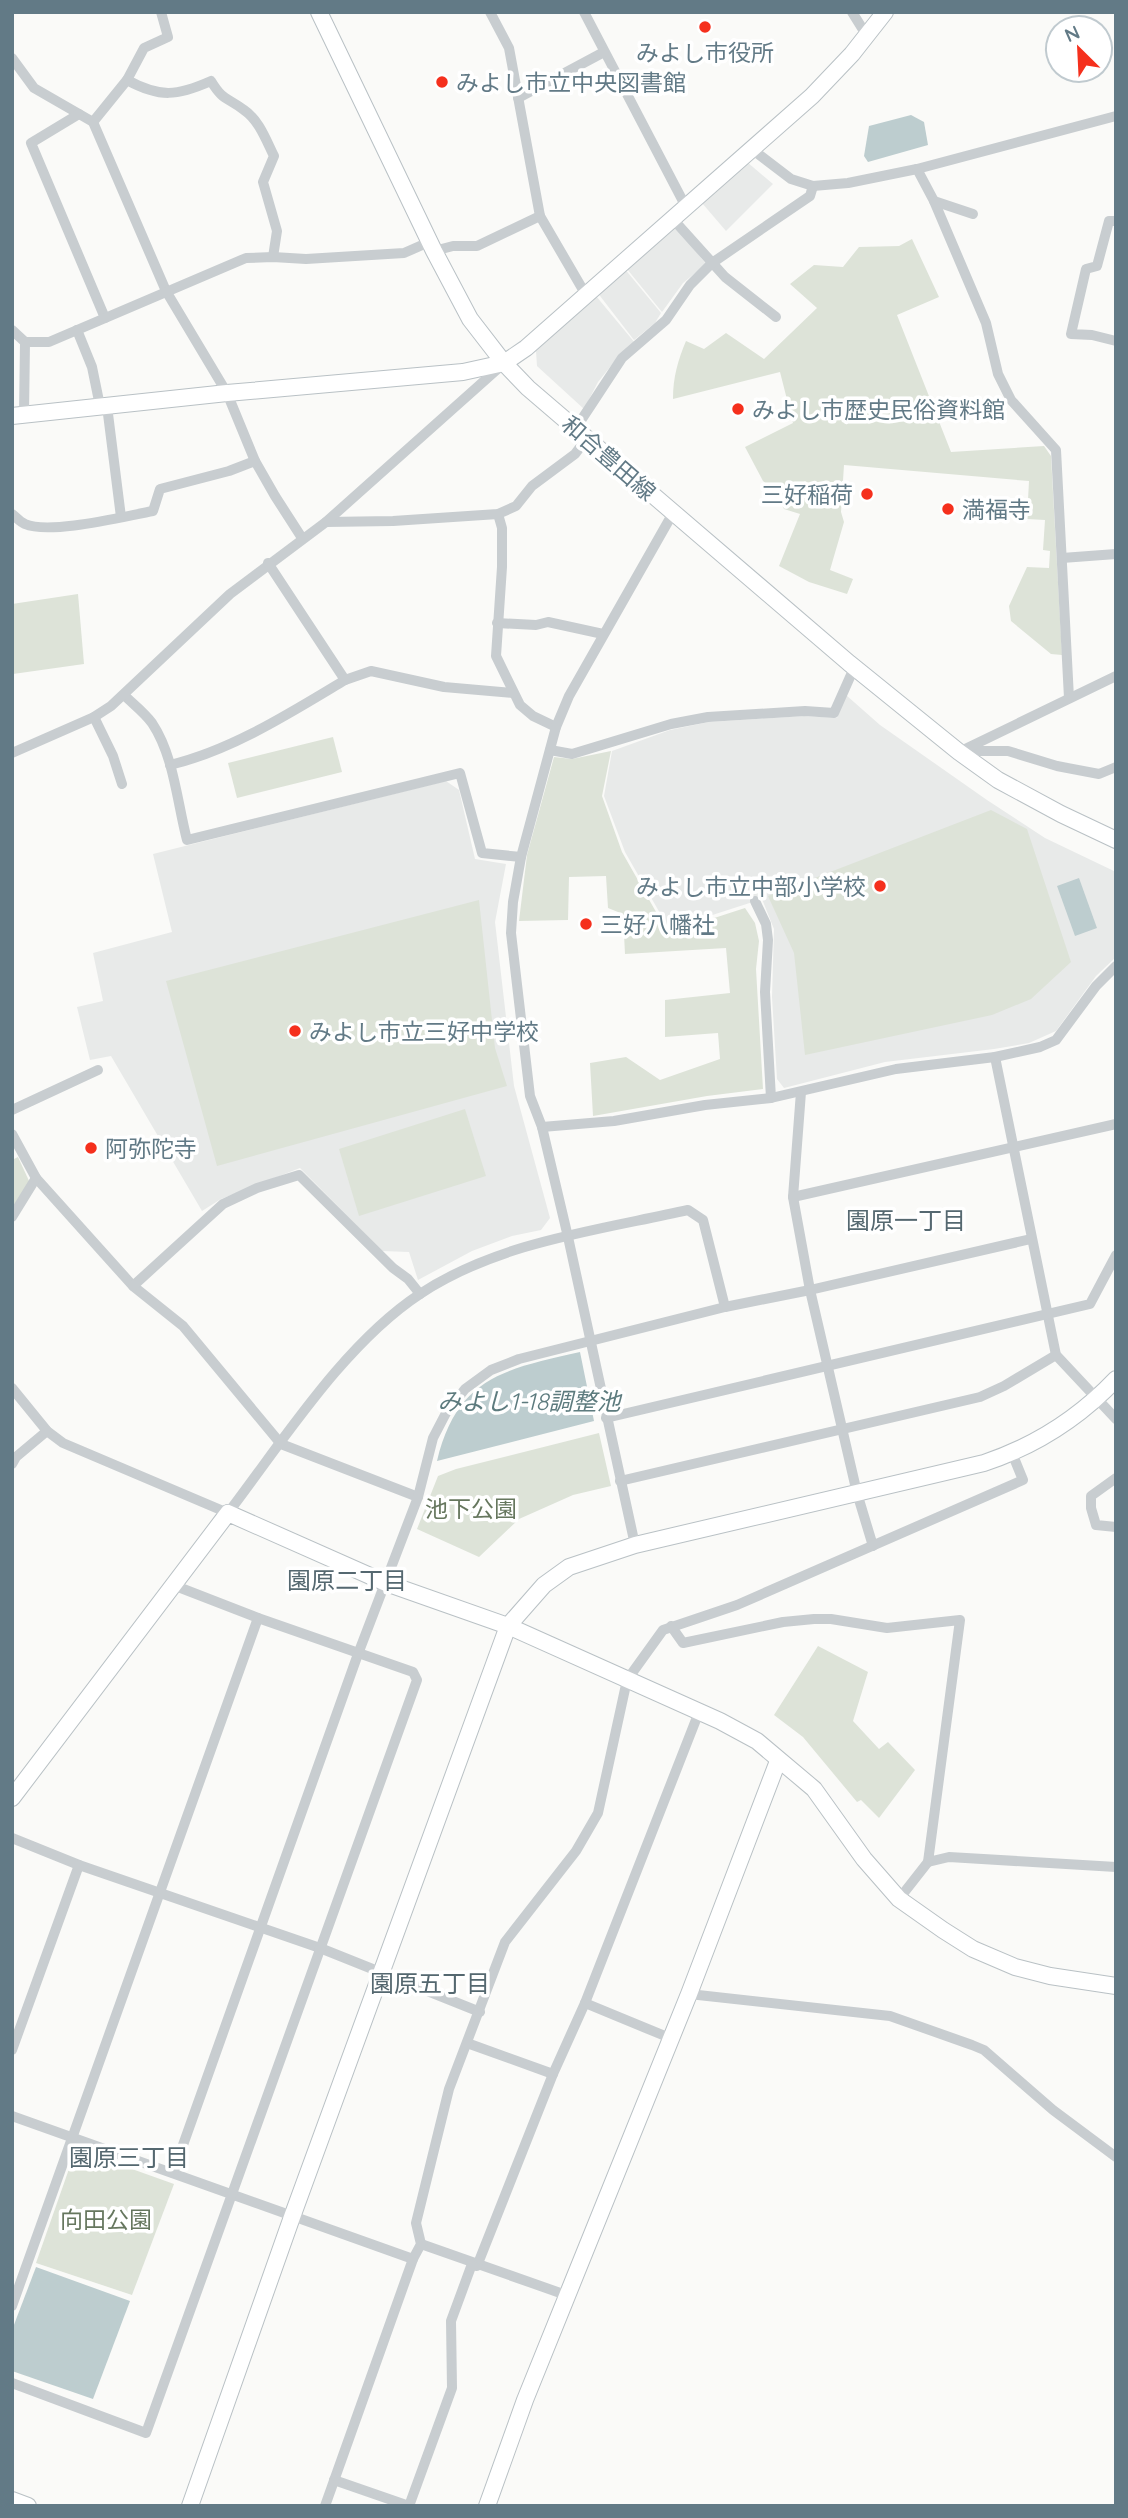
<svg xmlns="http://www.w3.org/2000/svg" width="1128" height="2518" font-family="Quicksand,'Noto Sans JP',sans-serif">
<style>
.built{fill:#e8eae9}
.green{fill:#dde3d8}
.water{fill:#bdcdcf}
.lines{fill:none;stroke-linecap:round;stroke-linejoin:round}
.secondary-casing{stroke:#b9c1c5;stroke-width:18}
.street{stroke:#c8cdd0;stroke-width:10}
.secondary{stroke:#fff;stroke-width:16}
.poi-dot{fill:#f5301d;stroke:#fff;stroke-width:2.5}
.labels{text-anchor:middle;dominant-baseline:central;stroke-width:7;stroke-linejoin:round;paint-order:stroke}
.poi-label{font-size:23px;fill:#627a86;stroke:#fff;text-anchor:start}
.street-label{font-size:23px;fill:#627a86;stroke:#fff}
.park-label{font-size:23px;fill:#66775e;stroke:#fff}
.neighbourhood-label{font-size:24px;fill:#556870;stroke:#fff}
.water-label{font-size:24px;font-style:italic;fill:#5d7b7e;stroke:#fff}
</style>
<rect width="100%" height="100%" fill="#fafaf8"/>
<g class="built">
<path d="M747 162 773 184 726 231 702 203Z"/>
<path d="M675 226 706 264 683 283 662 312 627 269Z"/>
<path d="M624 268 661 313 655 323 634 340 597 292Z"/>
<path d="M596 296 635 343 614 362 598 382 584 409 537 366 536 351Z"/>
<path d="M846 695 880 725 987 800 1045 838 1116 872V957L1096 976 1056 1031 1029 1043 994 1049 885 1062 784 1088 777 1079 772 997 774 929 762 899 669 929 625 852 604 796 612 751 670 730 709 722 804 716 837 718Z"/>
<path d="M446 781 459 790 475 859 506 864 495 922 514 1086 550 1218 541 1230 512 1236 472 1251 418 1280 409 1252 382 1251 300 1168 221 1199 202 1211 111 1056 90 1060 77 1007 103 1001 93 953 172 932 153 854Z"/>
</g>
<g class="green">
<path d="M912 239 939 297 897 315 951 452 1044 446 1051 456 1062 655 1051 654 1011 621 1009 606 1027 567 1049 568 1050 551 1043 550 1045 520 1027 519 1029 481 844 465 841 512 844 522 830 570 853 579 847 594 809 582 779 566 800 514 784 509 774 490 763 481 745 447 793 423 780 372 673 399C673 377 678 360 686 341L704 349 726 333 764 359 817 308 790 284 814 265 843 267 859 247 899 246Z"/>
<path d="M78 594 84 664 13 674 12 604Z"/>
<path d="M333 737 342 772 237 798 228 763Z"/>
<path d="M611 751 602 796 622 852 668 933 745 908 755 923 759 941 756 969 763 1089 707 1096 593 1116 590 1063 626 1057 660 1080 720 1059 718 1033 665 1037V1000L730 993 726 948 625 954 623 914 608 908 606 876 569 877 568 920 519 921 527 855 554 757 572 759Z"/>
<path d="M991 810 1027 829 1071 962 1031 999 992 1015 805 1055 794 953 768 896Z"/>
<path d="M479 900 495 1048 507 1086 217 1166 166 981Z"/>
<path d="M465 1109 486 1176 359 1216 339 1149Z"/>
<path d="M18 1157 30 1183 12 1208V1160Z"/>
<path d="M599 1433 611 1486 573 1495 519 1519 479 1557 417 1529 438 1476 456 1469Z"/>
<path d="M818 1646 868 1672 853 1721 879 1749 888 1742 915 1770 879 1818 861 1800 857 1802 803 1737 774 1715Z"/>
<path d="M76 2149 174 2184 132 2295 36 2263Z"/>
</g>
<g class="water">
<path d="M911 115 924 122 928 145 868 162 864 156 869 126Z"/>
<path d="M1079 878 1097 928 1075 936 1057 886Z"/>
<path d="M580 1352 594 1421 437 1461C457 1377 505 1369 580 1352Z"/>
<path d="M36 2267 130 2301 93 2399 12 2371V2330Z"/>
</g>
<g class="lines">
<g class="secondary-casing">
<g id="secondary">
<path d="M319 12 434 251 470 319 504 363 528 388 849 663 959 752 998 780 1061 814 1116 840"/>
<path d="M12 416 227 393 463 372 504 363 526 348 812 96 852 54 885 12"/>
<path d="M12 1798 228 1513 386 1583 508 1626 720 1721 757 1741 814 1789 864 1859 899 1899 943 1930 973 1949 1015 1967 1050 1976 1116 1986"/>
<path d="M12 2500 28 2506"/>
<path d="M190 2506 292 2217 508 1626 544 1585 569 1567 635 1545 984 1463C1035 1446 1079 1418 1116 1379"/>
<path d="M487 2506 525 2400 689 1994 778 1761"/>
</g>
</g>
<g class="street">
<path d="M490 12 509 48 540 216 586 295"/>
<path d="M584 12 686 207"/>
<path d="M852 12 867 36"/>
<path d="M12 58 34 88 93 122 166 291 227 393 255 461 275 496 302 538"/>
<path d="M127 80 144 48 168 37 161 12"/>
<path d="M518 98 604 52"/>
<path d="M79 114 31 143 105 318"/>
<path d="M93 122 127 80C160 98 177 96 211 81 223 101 227 97 244 110 259 120 266 140 274 156L263 182 277 231 273 257"/>
<path d="M753 150 791 179 813 186 848 183 917 169 1116 116"/>
<path d="M917 169 934 201 986 323 998 374 1011 400 1056 450 1069 698"/>
<path d="M934 201 973 214"/>
<path d="M672 218 725 277 776 317"/>
<path d="M1116 221H1109L1097 266 1086 269 1071 334 1092 335 1116 341"/>
<path d="M434 251 453 246H477L540 216"/>
<path d="M12 330 25 342H49L246 258 273 257 306 259 404 253 429 242"/>
<path d="M77 330 92 367 100 406"/>
<path d="M107 406 121 517"/>
<path d="M24 414 25 342"/>
<path d="M576 428 622 358 666 320 690 285 712 263 810 196 813 186"/>
<path d="M12 514C16 517 20 522 25 524 50 535 125 516 153 511L160 489 229 471 255 461"/>
<path d="M498 514 502 528V567L496 656 520 705 533 716 556 727"/>
<path d="M326 522 393 521 498 514 516 506 532 486 575 454 587 438"/>
<path d="M1062 558 1116 554"/>
<path d="M497 623 536 625 548 622 603 634"/>
<path d="M345 680 371 671 444 687 513 693"/>
<path d="M124 695C133 704 144 712 152 723 174 756 177 802 187 840L460 773 482 853 521 857"/>
<path d="M94 717 113 756 122 784"/>
<path d="M550 750 572 754 671 724 708 717 805 711 834 713 854 668"/>
<path d="M965 751H1008L1057 766 1099 774 1116 767"/>
<path d="M959 752 1116 676"/>
<path d="M12 753 94 717 111 706 230 594 326 522 502 365"/>
<path d="M170 765C232 750 290 713 345 680L268 563"/>
<path d="M755 901 766 924 768 940 765 992 771 1098"/>
<path d="M995 1057 1056 1355 1116 1419"/>
<path d="M12 1110 98 1070"/>
<path d="M542 1127 614 1121 705 1105 771 1098 896 1069 995 1057 1040 1047 1056 1040 1096 986 1116 966"/>
<path d="M12 1134 36 1178 133 1286 183 1326 281 1444 418 1497"/>
<path d="M793 1197 801 1092"/>
<path d="M12 1217 36 1178"/>
<path d="M133 1286 223 1204 257 1188 299 1175 393 1268 408 1279 420 1294"/>
<path d="M12 1388 47 1431 63 1443 228 1513C283 1441 344 1344 420 1294 498 1242 599 1230 688 1210L703 1220 725 1307"/>
<path d="M606 1418 1090 1304 1116 1255"/>
<path d="M12 1464 16 1457 47 1431"/>
<path d="M1116 1478 1091 1496V1508L1096 1525 1116 1527"/>
<path d="M620 1481 980 1397 1004 1386 1056 1355"/>
<path d="M635 1545 568 1237 542 1127 530 1096 511 933 513 902 521 857 556 727 569 696 673 513"/>
<path d="M873 1546 857 1493 810 1290 793 1197 1116 1124"/>
<path d="M671 1626 683 1643 783 1622 814 1619H831L887 1628 960 1620 928 1862 949 1857 1116 1867"/>
<path d="M12 1838 79 1865 320 1948 480 2012"/>
<path d="M899 1899 928 1862"/>
<path d="M689 1994 890 2016 972 2045 984 2050 1053 2110 1116 2157"/>
<path d="M585 2003 670 2038"/>
<path d="M467 2043 553 2074"/>
<path d="M12 2050 79 1865"/>
<path d="M12 2116 413 2259"/>
<path d="M173 2173 358 1654 418 1497 433 1438 446 1413 465 1389 491 1370 519 1359 725 1307 810 1290 1031 1239"/>
<path d="M421 2244 566 2295"/>
<path d="M477 2266 553 2074 585 2003 699 1712"/>
<path d="M12 2306 258 1618"/>
<path d="M12 2383 146 2433 417 1680 413 1672 258 1618 173 1585"/>
<path d="M334 2480 409 2506 452 2388 451 2321 472 2264"/>
<path d="M325 2506 413 2259 421 2244 416 2223 449 2089 505 1942 576 1851 598 1813 627 1680 663 1630 737 1605 1023 1480 1012 1453"/>
</g>
<use href="#secondary" class="secondary"/>
</g>
<g class="poi-dot">
<circle cx="705" cy="27" r="7"/>
<circle cx="442" cy="82" r="7"/>
<circle cx="738" cy="409" r="7"/>
<circle cx="867" cy="494" r="7"/>
<circle cx="948" cy="509" r="7"/>
<circle cx="880" cy="886" r="7"/>
<circle cx="586" cy="924" r="7"/>
<circle cx="295" cy="1031" r="7"/>
<circle cx="91" cy="1148" r="7"/>
</g>
<g class="labels">
<g class="poi-label">
<text x="705" y="52" text-anchor="middle">みよし市役所</text>
<text x="456" y="82">みよし市立中央図書館</text>
<text x="752" y="409">みよし市歴史民俗資料館</text>
<text x="853" y="494" text-anchor="end">三好稲荷</text>
<text x="962" y="509">満福寺</text>
<text x="866" y="886" text-anchor="end">みよし市立中部小学校</text>
<text x="600" y="924">三好八幡社</text>
<text x="309" y="1031">みよし市立三好中学校</text>
<text x="105" y="1148">阿弥陀寺</text>
</g>
<g class="street-label">
<text transform="translate(609 458) rotate(41)">和合豊田線</text>
</g>
<g class="park-label">
<text x="471" y="1508">池下公園</text>
<text x="106" y="2219">向田公園</text>
</g>
<g class="neighbourhood-label">
<text x="906" y="1220">園原一丁目</text>
<text x="347" y="1580">園原二丁目</text>
<text x="430" y="1983">園原五丁目</text>
<text x="129" y="2157">園原三丁目</text>
</g>
<g class="water-label">
<text x="529" y="1401">みよし1-18調整池</text>
</g>
</g>
<rect width="1128" height="2518" fill="none" stroke="#627a86" stroke-width="28"/>
<g transform="translate(1079 49) rotate(336)"><circle r="33" fill="#ffffff" stroke="#c0cacf" stroke-width="2"/>
<path d="M0-5L12 26L0 18L-12 26Z" fill="#f5301d"/>
<text y="-10" font-size="19" font-weight="bold" text-anchor="middle" fill="#627a86">N</text>
</g>
</svg>
